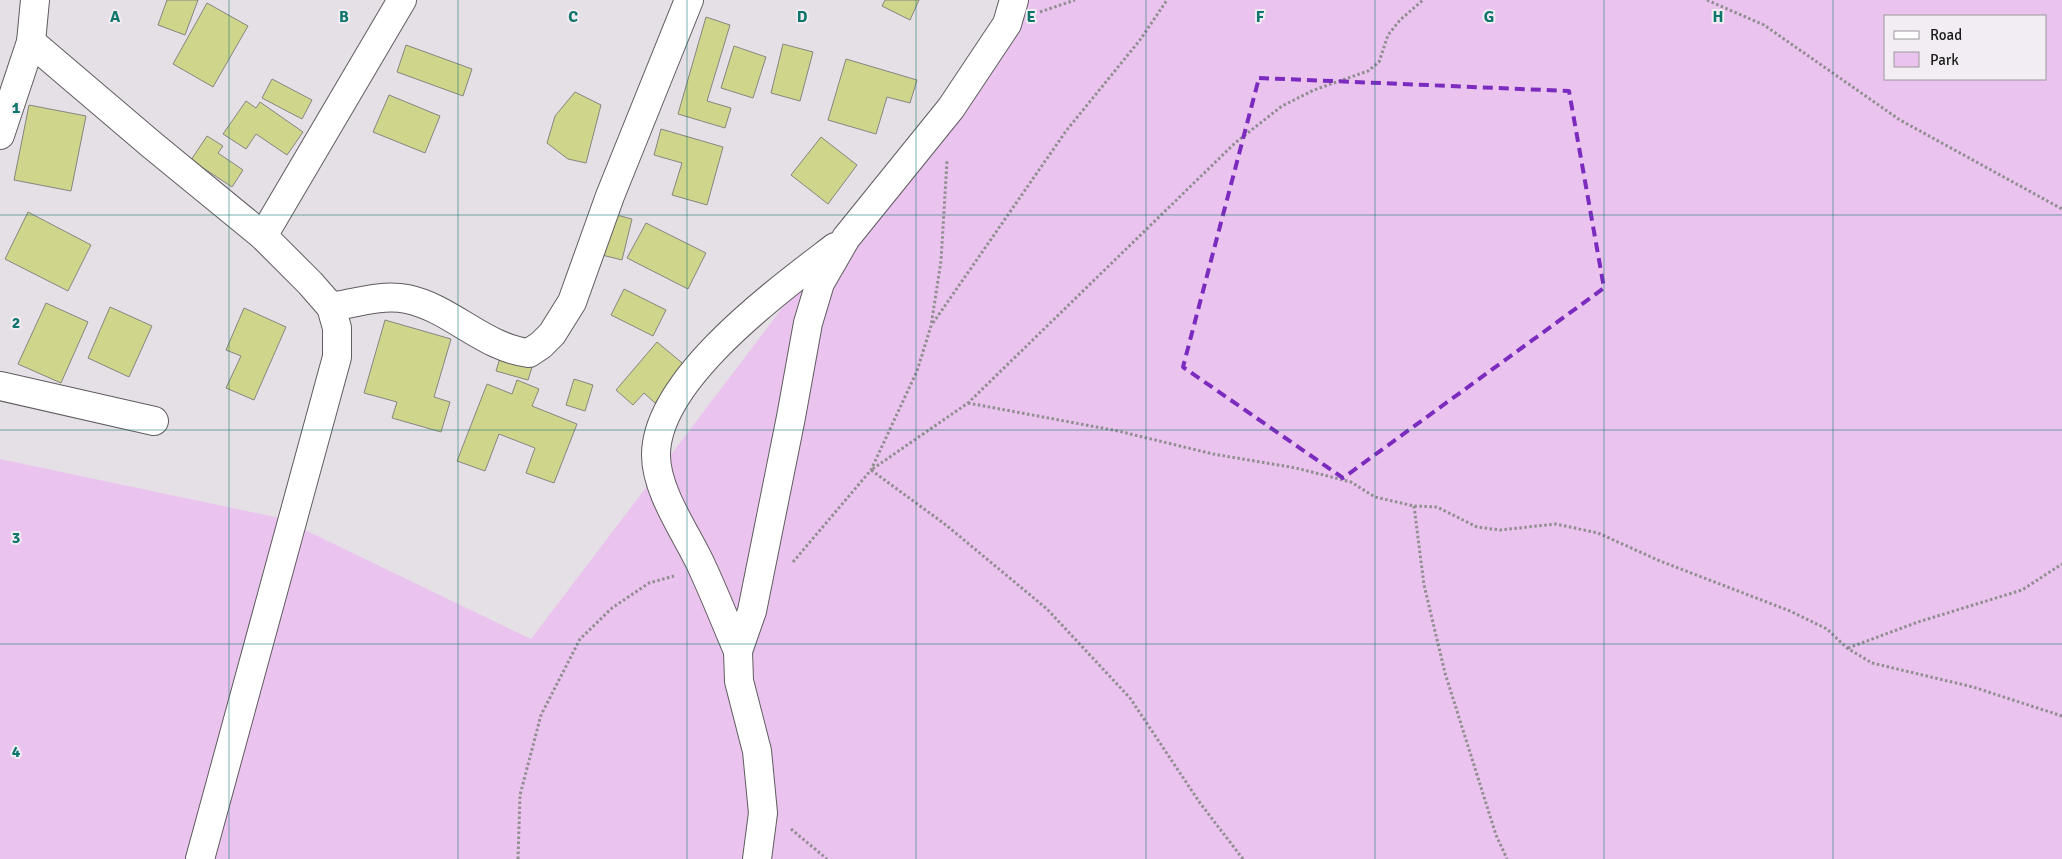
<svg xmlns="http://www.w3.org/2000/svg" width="2062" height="859" font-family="Signika,sans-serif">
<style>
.green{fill:#eac4ee;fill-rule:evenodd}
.building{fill:#cfd58b;stroke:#858680}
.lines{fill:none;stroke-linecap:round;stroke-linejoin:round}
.minor-casing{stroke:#605c60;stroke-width:30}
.path{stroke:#918d91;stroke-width:3;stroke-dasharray:2.5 2.5;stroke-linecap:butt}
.minor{stroke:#fff;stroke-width:28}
.marked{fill:none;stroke:#7b2cbf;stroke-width:4;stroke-dasharray:10 6;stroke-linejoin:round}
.grid{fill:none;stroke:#0f766e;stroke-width:1;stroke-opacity:0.55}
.grid-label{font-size:16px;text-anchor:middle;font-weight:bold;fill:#0f766e;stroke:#f2edf2;stroke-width:4;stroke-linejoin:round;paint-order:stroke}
</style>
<rect width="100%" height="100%" fill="#e5e0e5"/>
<path class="green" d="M1016 0H2062V859H0V459L280 518 531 639ZM1886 16H2046V79H1886Z"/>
<g class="building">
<path d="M167 0H198L185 35 158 25Z"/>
<path d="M885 0H919L910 20 882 6Z"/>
<path d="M207 3 248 26 213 87 173 64Z"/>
<path d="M706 17 730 25 707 101 731 108 725 128 678 114Z"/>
<path d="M783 44 813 52 800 101 771 93Z"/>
<path d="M406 45 472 69 463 96 397 72Z"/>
<path d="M734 46 766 57 753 98 721 88Z"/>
<path d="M846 59 917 80 910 103 887 97 876 134 828 120Z"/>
<path d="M272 79 312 100 302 119 262 98Z"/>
<path d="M575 92 601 105 586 163 568 159 547 143 555 116Z"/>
<path d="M389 95 440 116 425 153 373 132Z"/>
<path d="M246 101 256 108 260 102 303 132 287 155 256 134 246 149 223 134Z"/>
<path d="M29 105 86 116 71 191 14 180Z"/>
<path d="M661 129 723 147 707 205 672 195 682 163 654 155Z"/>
<path d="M207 136 223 146 218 153 243 170 232 187 191 160Z"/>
<path d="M821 137 857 165 828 204 791 175Z"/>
<path d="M28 212 91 245 68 291 5 259Z"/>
<path d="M609 213 632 219 622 260 598 254Z"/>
<path d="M646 223 706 253 688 289 627 258Z"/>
<path d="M624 289 666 310 653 336 611 315Z"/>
<path d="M46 303 88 322 61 383 18 364Z"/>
<path d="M110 307 152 326 129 377 88 358Z"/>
<path d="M244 308 286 327 254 400 226 388 241 356 226 350Z"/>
<path d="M385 320 451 339 434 397 450 402 441 432 392 418 397 402 364 393Z"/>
<path d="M657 342 687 367 655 403 644 393 633 405 616 390Z"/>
<path d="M503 348 535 358 528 380 496 371Z"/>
<path d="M574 379 593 385 585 411 566 405Z"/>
<path d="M517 380 539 389 532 406 577 424 554 483 526 473 535 448 499 434 485 471 457 461 487 384 512 394Z"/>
</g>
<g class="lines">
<g class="minor-casing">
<g id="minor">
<path d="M31 42 152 145 263 236 310 283 331 307 337 328V357L200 859"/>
<path d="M0 135 31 42 35 0"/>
<path d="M263 236 402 0"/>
<path d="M331 307C355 303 382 294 407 299 451 308 484 348 529 353L541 345 552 334 572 302 610 196 689 0"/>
<path d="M0 386 154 421"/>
<path d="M738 651C726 623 715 595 702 567 687 534 656 492 656 455 656 379 779 290 835 247"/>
<path d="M757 859 763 813 757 751 739 681 738 651 752 611 791 417 808 323 820 283 846 238 951 108 1007 24 1014 0"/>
</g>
</g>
<g class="path">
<path d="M1707 0 1764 25 1900 120 2062 209"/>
<path d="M1040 12 1075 0"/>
<path d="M933 323 1066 131 1140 40 1167 0"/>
<path d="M968 403 1118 431 1213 454 1296 468 1351 482 1375 497 1414 506 1437 507 1477 527 1500 530 1556 524 1598 533 1660 561 1790 611 1827 629 1847 648 1872 663 1973 687 2062 716"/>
<path d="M1414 506 1424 585 1445 673 1496 835 1507 859"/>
<path d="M793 562 871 470 917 371 931 326 941 261 947 161"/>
<path d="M1848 648 1918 622 2022 590 2062 564"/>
<path d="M791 829 827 859"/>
<path d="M518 859 520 795 541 715 580 639 612 608 649 583 674 576"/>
<path d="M1243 859 1200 803 1130 698 1047 609 946 525 871 470 968 403 1235 143 1282 106 1314 90 1368 71 1379 62 1388 35 1400 20 1423 0"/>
</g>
<use href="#minor" class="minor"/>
</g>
<path class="marked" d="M1259 78 1569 91 1604 288 1343 478 1183 367Z"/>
<path class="grid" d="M229 0V859M458 0V859M687 0V859M916 0V859M1146 0V859M1375 0V859M1604 0V859M1833 0V859M0 215H2062M0 430H2062M0 644H2062"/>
<g class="grid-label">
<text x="115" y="22">A</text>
<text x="344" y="22">B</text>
<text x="573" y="22">C</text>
<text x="802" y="22">D</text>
<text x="1031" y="22">E</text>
<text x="1260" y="22">F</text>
<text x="1489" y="22">G</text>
<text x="1718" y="22">H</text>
<text x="16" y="113">1</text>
<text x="16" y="328">2</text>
<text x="16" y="543">3</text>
<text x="16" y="757">4</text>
</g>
<rect x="1884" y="15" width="162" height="65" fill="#f2edf2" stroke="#9c989c"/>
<rect x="1894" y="31" width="25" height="8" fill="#ffffff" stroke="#9c989c"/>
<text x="1930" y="40" font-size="15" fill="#1a181a">Road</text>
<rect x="1894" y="52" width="25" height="15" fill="#eac4ee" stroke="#9c989c"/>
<text x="1930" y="65" font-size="15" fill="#1a181a">Park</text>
</svg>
